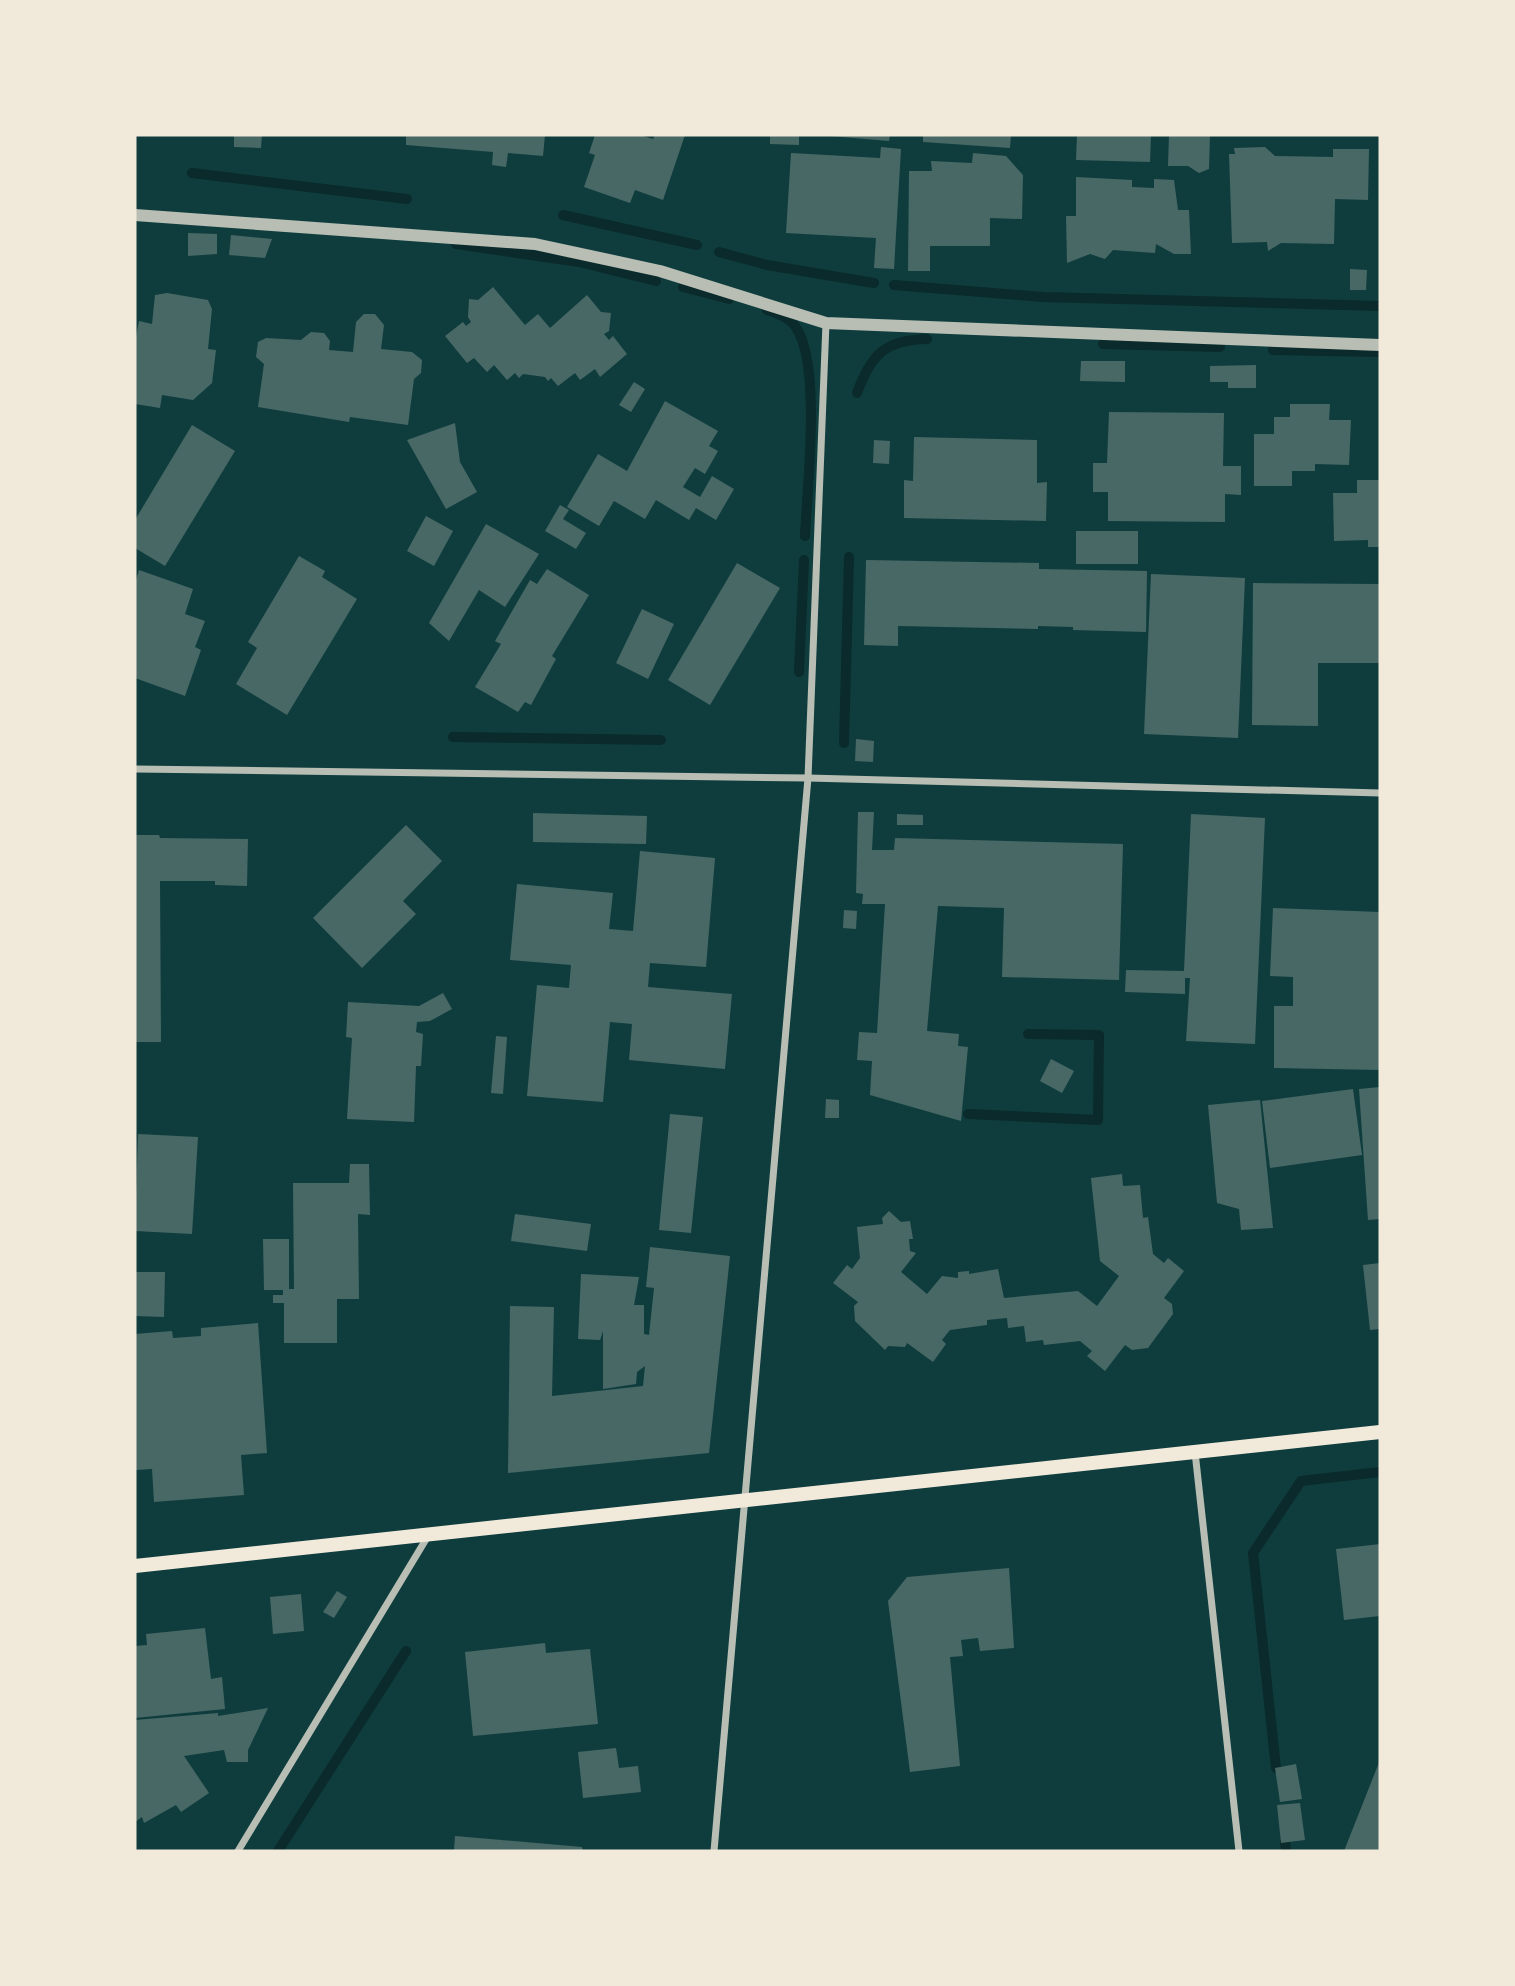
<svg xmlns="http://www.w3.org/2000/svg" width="1515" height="1986" font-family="'Exo 2',sans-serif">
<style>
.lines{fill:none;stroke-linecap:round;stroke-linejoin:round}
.stream{stroke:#0a2a2b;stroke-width:10}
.building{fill:#486865}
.minor{stroke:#b8beb3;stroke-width:7}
.tertiary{stroke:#b8beb3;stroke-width:12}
.secondary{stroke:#f1e9da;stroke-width:14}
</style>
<rect width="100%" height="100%" fill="#0f3d3e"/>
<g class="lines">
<g class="stream">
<path d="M192 173 407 199"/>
<path d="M563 215 697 245"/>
<path d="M456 244 579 262 656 281"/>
<path d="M719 252 767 265 874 283"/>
<path d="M894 285 1043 297 1380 306"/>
<path d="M683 287 729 299"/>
<path d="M767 310C777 313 789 317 795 326 822 362 807 488 805 536"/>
<path d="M1103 344 1220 347"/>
<path d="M1273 350 1380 352"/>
<path d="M857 393C871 355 884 340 927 339"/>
<path d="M799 672 804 560"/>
<path d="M453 737 661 740"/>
<path d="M844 743 849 557"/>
<path d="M968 1114 1098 1120 1099 1035 1028 1034"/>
<path d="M1276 1768 1253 1553 1301 1481 1380 1472"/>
<path d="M1285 1842 1286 1851"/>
<path d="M278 1851 406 1651"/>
</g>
</g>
<g class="building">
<path d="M234 135H262L261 148 234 147Z"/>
<path d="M406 135H545L543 156 508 153 506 167 492 165 493 152 406 145Z"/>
<path d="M595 135H640L653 139 655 135H685L663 200 635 190 630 203 584 187 595 155 589 153Z"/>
<path d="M770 135H799V145L770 144Z"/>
<path d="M819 135H890L889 141Z"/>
<path d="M923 135H1011L1010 148 923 142Z"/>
<path d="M1077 135H1151L1150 162 1076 160Z"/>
<path d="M1169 135H1210L1209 169 1199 173 1188 166H1168Z"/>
<path d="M881 147 901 149 894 269 874 268 876 238 786 233 791 153 880 158Z"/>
<path d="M1265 147 1275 156 1333 157V149H1369L1368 200 1335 199 1334 244 1281 243 1268 251 1267 242 1232 243 1229 154H1235L1234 148Z"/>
<path d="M973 153 1006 156 1023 175 1022 219 990 218V246H930V271H908L909 171H932L931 161 972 163Z"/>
<path d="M1076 177 1132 180V187L1154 188V179L1174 180 1178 210H1189L1191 254H1174L1156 244 1155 253 1113 250 1105 259 1090 254 1067 263 1066 216H1076Z"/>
<path d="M188 233 217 234V254L188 256Z"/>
<path d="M231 235 272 239 265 258 229 255Z"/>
<path d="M1350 269 1367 270 1366 290H1350Z"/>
<path d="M493 287 525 325 538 314 550 328 587 295 601 312 611 313 609 331 604 334 609 340 613 336 627 354 600 377 595 369 580 380 575 373 558 386 551 378 548 381 545 377 523 374 519 378 515 373 507 380 494 365 487 372 474 358 467 363 445 336 463 322 466 326 471 322 468 317 469 299 478 300Z"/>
<path d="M167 293 208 300 212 309 208 349 216 350 212 383 193 400 162 395 160 408 135 404V342L139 321 152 324 155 295Z"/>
<path d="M364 314H375L384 325 381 349 412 352 422 360 421 373 414 379 408 425 350 417 349 422 258 407 264 364 256 357 258 342 266 338 301 340 311 332 324 333 330 341 329 350 353 352 356 322Z"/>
<path d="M1081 361H1125V382L1080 381Z"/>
<path d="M1256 365V388H1228V382H1210V366Z"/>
<path d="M634 382 645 389 631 412 619 405Z"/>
<path d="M665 401 718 431 709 446 718 451 705 474 695 468 683 487 700 497 712 476 734 489 716 520 696 508 689 520 656 500 645 519 614 501 599 526 567 507 598 454 627 471Z"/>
<path d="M1290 404H1330L1329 420H1351L1349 465 1315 464V471H1292V486H1254V434H1274V417H1290Z"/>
<path d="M1109 412 1224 413 1223 466H1241V495L1225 494V522L1108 521V492H1093V463H1107Z"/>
<path d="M455 423 460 462 477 492 446 509 407 440Z"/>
<path d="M192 425 235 451 165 566 135 548V520Z"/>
<path d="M914 437 1037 440V483L1047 482 1046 521 904 518V480L913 481Z"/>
<path d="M874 440 890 441 889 464 873 463Z"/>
<path d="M1357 480H1380V547H1368V540L1334 541 1333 493H1357Z"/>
<path d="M560 505 569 510 563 519 586 533 576 549 545 531Z"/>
<path d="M426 516 453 531 434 566 407 551Z"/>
<path d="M486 524 539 554 505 607 479 590 449 641 429 623Z"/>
<rect x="1076" y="531" width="62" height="33"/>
<path d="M299 556 325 571 322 577 357 599 287 715 236 684 257 648 248 642Z"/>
<path d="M866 560 1039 563V569L1147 571 1146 632 1073 630V627L1038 626V629L898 626V646L864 645Z"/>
<path d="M737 563 780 588 710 705 668 680Z"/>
<path d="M547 569 589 595 552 656 556 659 531 705 525 702 518 712 475 687 501 644 495 641 530 580 537 584Z"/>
<path d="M139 570 193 589 185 614 205 621 195 647 201 650 185 696 135 678V583Z"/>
<path d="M1151 574 1245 578 1238 738 1144 734Z"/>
<path d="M1253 583 1380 584V663H1318V726L1252 725Z"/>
<path d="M642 609 674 624 648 679 616 663Z"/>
<path d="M856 739 874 741 873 762 855 761Z"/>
<path d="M858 812H874L872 850H894L895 838 1123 844 1119 980 1002 977 1004 908 938 906 927 1031 959 1034 958 1046 968 1047 961 1121 870 1095 872 1061 857 1060 859 1032 877 1033 885 904H862L863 894 856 893Z"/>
<path d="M533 813 647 816 646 844 533 842Z"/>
<path d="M897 814 923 815V825H897Z"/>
<path d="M1191 814 1265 818 1255 1044 1186 1041 1190 978H1185V994L1125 992 1126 970 1184 971Z"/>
<path d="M406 825 442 861 403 901 416 914 362 968 313 918Z"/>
<path d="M135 835H159L160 838 248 839 247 886 215 885V881H160L161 1042H135Z"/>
<path d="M640 851 715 858 706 967 650 963 648 987 732 994 725 1069 629 1060 632 1024 610 1022 603 1102 527 1096 537 985 569 988 571 965 510 960 517 884 613 893 609 929 633 931Z"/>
<path d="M1273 908 1380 912V1070L1274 1068V1006H1293V977L1270 976Z"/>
<path d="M844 910 857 911 856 929 843 928Z"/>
<path d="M443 993 452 1009 430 1021 417 1022 416 1032 423 1034 421 1066H416L414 1122 347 1119 352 1038 346 1037 348 1002 419 1006Z"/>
<path d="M496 1036 507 1037 503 1094 491 1093Z"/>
<path d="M1051 1059 1074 1071 1062 1093 1040 1081Z"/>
<path d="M1380 1087V1219L1368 1220 1359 1089Z"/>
<path d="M1353 1089 1362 1155 1270 1168 1262 1101Z"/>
<path d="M826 1099 839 1100V1118H825Z"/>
<path d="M1260 1100 1273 1228 1241 1230 1239 1209 1217 1203 1208 1105Z"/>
<path d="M670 1114 703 1117 691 1233 659 1230Z"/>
<path d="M138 1134 198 1137 192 1234 135 1231Z"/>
<path d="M350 1164H369L370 1215 358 1214 359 1299H337V1343H284V1303H273V1295H283V1290H264L263 1239H289V1289H294L293 1183H349Z"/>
<path d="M1122 1174 1123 1186 1140 1185 1143 1218 1148 1217 1153 1254 1164 1263 1168 1258 1184 1271 1164 1298 1172 1304 1173 1314 1148 1348 1132 1350 1125 1345 1105 1371 1087 1356 1092 1351 1080 1341 1044 1345 1043 1340 1026 1342 1024 1326 1008 1328 1007 1318 987 1320V1325L950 1330 942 1340 946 1344 933 1362 907 1343 905 1347 888 1346 885 1350 855 1321 854 1306 858 1302 833 1283 847 1265 852 1269 860 1258 857 1227 883 1224 882 1218 889 1211 901 1222 910 1221 913 1239H909L910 1251 916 1253 901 1272 927 1294 942 1276 958 1278V1272L969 1271V1274L998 1269 1004 1298 1078 1291 1097 1306 1119 1276 1100 1261 1091 1178Z"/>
<path d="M515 1214 591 1224 587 1251 511 1241Z"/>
<path d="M650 1247 730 1256 709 1453 508 1473 510 1306 554 1307 552 1396 643 1386 645 1366 637 1372 636 1384 603 1389V1331L600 1340 578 1339 581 1274 639 1277 634 1305H644V1334L649 1335 654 1288 646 1287Z"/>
<path d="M1380 1263V1329L1370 1330 1363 1265Z"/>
<path d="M135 1272H165L164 1317 135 1316Z"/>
<path d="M258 1323 267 1453 241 1455 244 1495 154 1502 152 1469 136 1470 135 1334 172 1331 173 1338 201 1336V1328Z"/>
<path d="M1380 1544V1616L1344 1620 1336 1549Z"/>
<path d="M1009 1568 1014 1648 980 1651 978 1638 961 1640 963 1656 950 1657 960 1766 910 1772 888 1601 907 1577Z"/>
<path d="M337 1591 347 1597 334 1618 323 1612Z"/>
<path d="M301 1594 304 1631 273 1634 270 1597Z"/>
<path d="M205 1628 211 1679 222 1677 225 1709 135 1718V1646L147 1645 146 1634Z"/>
<path d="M545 1643 546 1653 590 1649 598 1724 473 1736 465 1652Z"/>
<path d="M268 1708 248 1750V1762H227L224 1750 184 1756 209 1793 181 1812 176 1805 144 1823 142 1817 135 1822V1720L218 1713V1716Z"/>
<path d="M616 1748 619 1768 638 1766 641 1792 583 1798 578 1752Z"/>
<path d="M1380 1760V1851H1344Z"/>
<path d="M1296 1764 1302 1799 1280 1802 1275 1768Z"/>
<path d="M1300 1803 1305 1840 1281 1843 1277 1805Z"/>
<path d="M455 1836 582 1847 583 1851H454Z"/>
</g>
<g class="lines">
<g class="minor">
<path d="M135 769 808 778 1380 793"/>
<path d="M1195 1452 1239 1851"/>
<path d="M238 1851 428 1536"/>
<path d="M714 1851 808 778 826 323"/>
</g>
<path class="tertiary" d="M135 215 535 244 660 271 826 323 1380 345"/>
<path class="secondary" d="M135 1566 1380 1432"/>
</g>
<rect width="1515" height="1986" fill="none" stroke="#f1e9da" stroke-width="273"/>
</svg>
